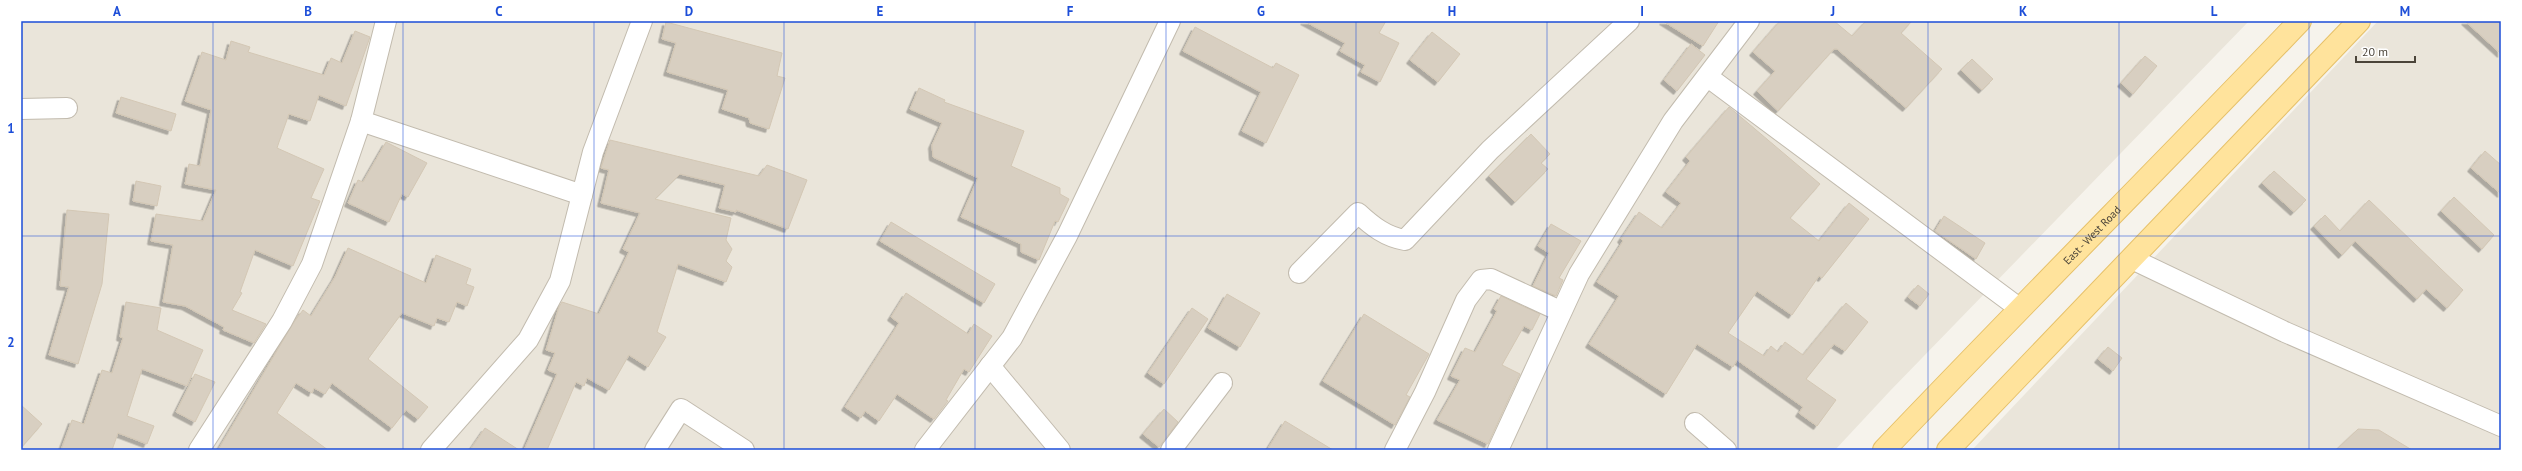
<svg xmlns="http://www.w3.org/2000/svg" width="2522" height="471" font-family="'PT Sans',sans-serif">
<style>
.residential{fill:#eae5da}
.building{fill:#d8cfc1;stroke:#d3c7b4;filter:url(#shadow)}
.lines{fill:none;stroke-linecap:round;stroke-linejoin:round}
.minor-casing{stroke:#c2bbae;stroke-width:22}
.major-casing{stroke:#e6c16a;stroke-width:24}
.minor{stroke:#fff;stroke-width:20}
.major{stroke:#ffe39c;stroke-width:22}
.grid{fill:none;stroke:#1d4ed8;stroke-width:1;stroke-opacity:0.55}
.labels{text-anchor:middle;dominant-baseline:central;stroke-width:3;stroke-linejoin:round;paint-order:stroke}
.street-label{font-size:11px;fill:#4b4439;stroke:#fff}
.neatline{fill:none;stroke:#1d4ed8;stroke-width:1.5}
.grid-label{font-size:13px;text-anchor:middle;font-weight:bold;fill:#1d4ed8}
</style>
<defs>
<filter id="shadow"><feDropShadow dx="-3.5" dy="3.5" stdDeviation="0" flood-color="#0004"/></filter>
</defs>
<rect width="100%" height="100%" fill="#f6f3ec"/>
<g class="residential">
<path d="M21 21H2249L1890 391 1835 450H21Z"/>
<path d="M2378 21H2501V450H1972Z"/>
</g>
<g class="building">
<path d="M1304 21H1386L1379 33 1399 43 1380 82 1361 72 1365 65 1340 51 1345 43Z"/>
<path d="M1663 21H1719L1703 46Z"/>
<path d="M1780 21H1834L1852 36 1866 21H1912L1901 33 1942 69 1906 108 1837 49H1834L1778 111 1757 91 1775 71 1753 52Z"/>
<path d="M2465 21H2501V54Z"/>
<path d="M666 22 782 53 777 76 785 78 769 129 750 123 749 118 722 109 728 90 667 72 676 43 662 39Z"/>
<path d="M1195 27 1273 68 1276 63 1299 75 1266 143 1242 131 1261 92 1183 51Z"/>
<path d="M355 31 370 37 346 106 319 95 310 121 289 114 279 142 277 148 324 169 311 198 320 201 293 266 255 250 240 292 242 293 232 310 266 324 254 343 223 330 224 327 185 306 163 302 173 245 151 241 156 214 203 221 216 190 185 184 189 164 200 166 211 110 185 101 202 52 226 60 231 41 250 47 248 52 324 75 331 58 342 63Z"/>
<path d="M1432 32 1460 54 1438 82 1410 60Z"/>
<path d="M1691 44 1705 55 1677 91 1664 80Z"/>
<path d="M2145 56 2157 66 2133 94 2121 83Z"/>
<path d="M1972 59 1993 79 1982 90 1961 70Z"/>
<path d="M919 88 945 100 944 102 1024 131 1011 166 1060 188V194L1069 199 1058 222 1055 221 1039 260 1021 252V244L961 217 978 178 933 157 932 145 942 123 910 109Z"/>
<path d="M121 97 176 114 171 131 116 113Z"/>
<path d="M1729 107 1820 184 1790 218 1819 241 1849 203 1869 219 1822 278 1819 276 1792 315 1757 291 1728 333 1764 356 1771 346 1778 352 1785 342 1803 355 1846 303 1868 322 1845 351 1834 344 1806 379 1836 400 1817 426 1799 413 1803 407 1737 360 1733 367 1697 344 1666 394 1589 344 1619 296 1597 282 1623 241 1621 239 1639 212 1662 228 1681 203 1666 192 1690 161 1686 157Z"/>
<path d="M1531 134 1550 154 1541 163 1548 169 1515 202 1489 176Z"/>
<path d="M610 140 759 176 767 165 807 180 788 229 736 210V212L719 208 725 185 680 174 655 199 731 218 726 240 732 249 726 261 732 267 726 282 678 264 657 332 666 337 648 367 629 355 609 390 587 378 584 386 576 382 547 450H524L557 374 548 370 555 353 546 350 559 307 562 302 599 314 629 252 623 249 640 213 601 203 609 170 601 168Z"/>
<path d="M386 142 427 163 408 197 402 194 389 222 348 203 358 180 363 182Z"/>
<path d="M2485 151 2501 165V194L2471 168Z"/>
<path d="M2274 171 2306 200 2294 212 2262 183Z"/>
<path d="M136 181 161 186 157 206 133 201Z"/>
<path d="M2454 197 2494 235 2482 249 2441 211Z"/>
<path d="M2369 200 2463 290 2447 308 2426 289 2417 299 2355 241 2342 255 2314 226 2325 215 2340 231Z"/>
<path d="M67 210 109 214 102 284 78 364 49 355 69 287 60 286Z"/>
<path d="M1944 216 1985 243 1976 259 1935 231Z"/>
<path d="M891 222 995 284 984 303 880 241Z"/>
<path d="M1551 224 1581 241 1559 278 1563 280 1556 296 1533 286 1549 253 1538 246Z"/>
<path d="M348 248 426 283 436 255 471 269 466 284 474 287 467 306 457 302 449 322 437 318 434 326 402 313 368 359 428 407 418 419 406 410 392 428 332 383 325 394 314 388 312 393 296 383 277 413 328 450H218L294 322 303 310 311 316 335 277Z"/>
<path d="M1918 285 1929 294 1920 306 1908 297Z"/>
<path d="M906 293 968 334 974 324 992 336 969 372 964 369 946 400 948 401 934 419 897 394 879 421 865 411 861 418 845 407 899 323 891 317Z"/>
<path d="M1227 294 1260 313 1240 347 1208 328Z"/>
<path d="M1501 296 1540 314 1532 330 1524 326 1502 365 1520 374 1488 444 1437 420 1460 380 1451 376 1465 348 1475 352 1497 311 1494 309Z"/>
<path d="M126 302 161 308 157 330 203 350 187 386 142 369 127 416 154 426 147 444 118 433 112 450H61L72 420 84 424 102 370 112 373 123 338 120 337Z"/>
<path d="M1192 308 1208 319 1164 384 1148 373Z"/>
<path d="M1364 314 1429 354 1406 395 1410 397 1395 425 1323 381Z"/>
<path d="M2108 347 2122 358 2113 371 2098 359Z"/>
<path d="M195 374 215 382 195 422 176 412Z"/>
<path d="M21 405 42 424 21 448Z"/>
<path d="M1164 409 1178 422 1159 447 1143 434Z"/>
<path d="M1285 421 1333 450H1267Z"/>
<path d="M485 428 519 450H470Z"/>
<path d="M2358 429 2379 430 2412 450H2336Z"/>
</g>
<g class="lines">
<g class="minor-casing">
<g id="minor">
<path d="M1708 77 2019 308"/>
<path d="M21 109 67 108"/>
<path d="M361 121 582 195"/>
<path d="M2132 259 2285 332 2501 426"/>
<path d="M1299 273 1358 213C1372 226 1386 237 1405 240L1490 150 1629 21"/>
<path d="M990 366 1060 450"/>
<path d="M1695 423 1726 450"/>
<path d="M199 450 282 321 312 264 361 121 386 21"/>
<path d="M431 450 528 340 560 281 593 152 642 21"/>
<path d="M655 450 681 409 744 450"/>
<path d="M925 450 1012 338 1067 236 1170 21"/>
<path d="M1171 450 1222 383"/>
<path d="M1395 450 1425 392 1466 300 1481 280 1491 279 1560 311"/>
<path d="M1498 450 1579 274 1673 121 1749 21"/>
</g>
</g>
<g class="major-casing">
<g id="major">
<path id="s1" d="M1884 450C2021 306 2162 165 2300 21"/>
<path d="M1948 450 2359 21"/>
</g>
</g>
<use href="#minor" class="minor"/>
<use href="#major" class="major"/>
</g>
<path class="grid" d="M213 21V450M403 21V450M594 21V450M784 21V450M975 21V450M1166 21V450M1356 21V450M1547 21V450M1738 21V450M1928 21V450M2119 21V450M2309 21V450M21 236H2501"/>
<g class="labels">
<g class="street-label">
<text stroke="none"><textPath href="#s1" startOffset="299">East - West Road</textPath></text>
</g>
</g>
<rect width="2522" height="471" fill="none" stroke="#ffffff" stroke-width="44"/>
<path d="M2356 56v6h59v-6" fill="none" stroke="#4b4439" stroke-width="2"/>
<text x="2362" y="56" font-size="12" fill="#4b4439" stroke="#ffffff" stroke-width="3" paint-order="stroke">20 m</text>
<rect x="22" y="22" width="2478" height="427" class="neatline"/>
<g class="grid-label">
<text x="117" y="16">A</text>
<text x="308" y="16">B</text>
<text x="499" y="16">C</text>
<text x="689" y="16">D</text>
<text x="880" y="16">E</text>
<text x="1070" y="16">F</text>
<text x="1261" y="16">G</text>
<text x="1452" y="16">H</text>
<text x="1642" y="16">I</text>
<text x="1833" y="16">J</text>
<text x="2023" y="16">K</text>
<text x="2214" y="16">L</text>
<text x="2405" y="16">M</text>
<text x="11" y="133">1</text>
<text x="11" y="347">2</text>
</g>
</svg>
